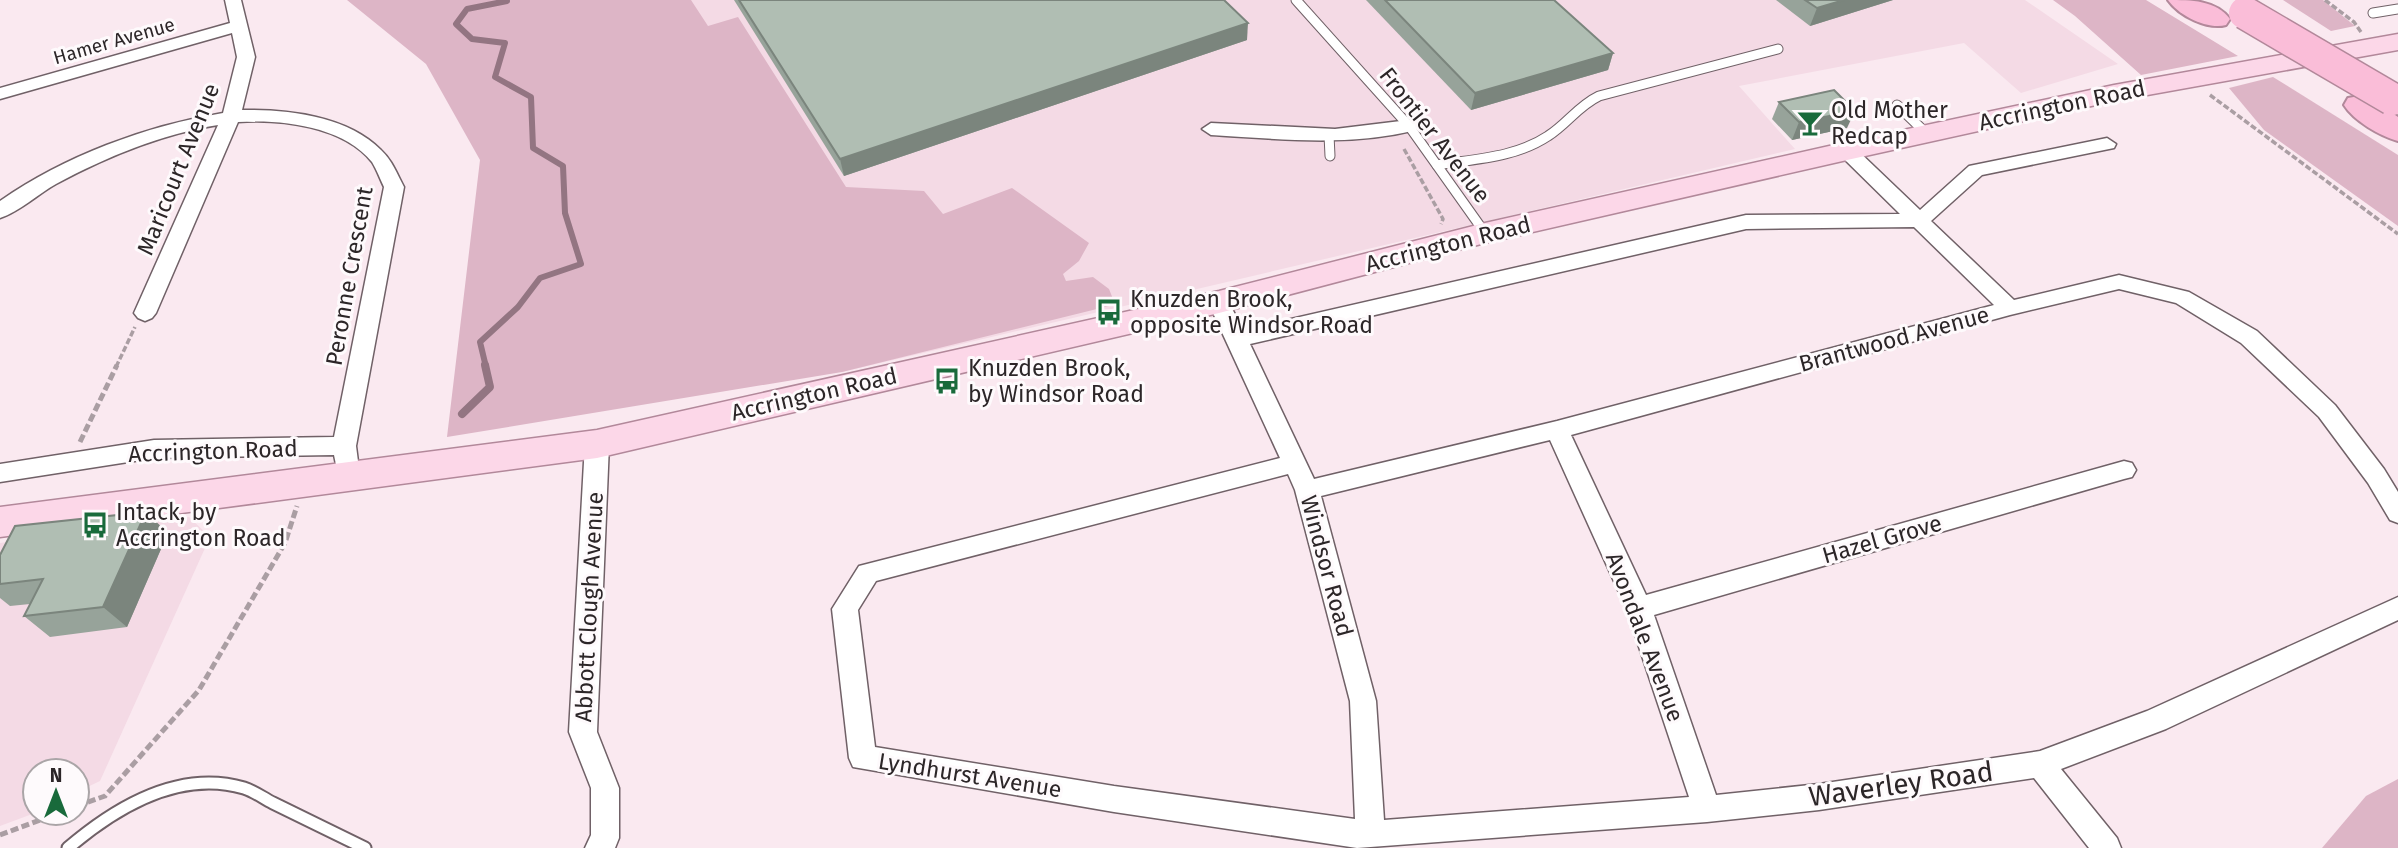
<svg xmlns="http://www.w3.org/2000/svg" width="2398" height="848" font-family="'Fira Sans',sans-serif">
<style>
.built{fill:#f4dae5}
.green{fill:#ddb5c6}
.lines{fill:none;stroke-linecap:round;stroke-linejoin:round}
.stream-far1{stroke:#937582;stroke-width:6}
.stream{stroke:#937582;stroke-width:8}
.lane-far1-casing{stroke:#706167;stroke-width:11}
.lane-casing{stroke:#706167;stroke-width:15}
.street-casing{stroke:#706167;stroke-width:3}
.primary-casing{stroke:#b2889a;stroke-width:3}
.highway-casing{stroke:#b2889a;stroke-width:4}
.path-far1{stroke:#aa9ea3;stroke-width:3.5;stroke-dasharray:6 2.5;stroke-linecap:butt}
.path{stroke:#aa9ea3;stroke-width:5;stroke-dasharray:8 3.5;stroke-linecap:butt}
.lane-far1{stroke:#fff;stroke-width:9}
.lane{stroke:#fff;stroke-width:11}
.street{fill:#fff;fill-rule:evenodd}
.primary{fill:#fcd7e8;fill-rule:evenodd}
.highway{fill:#fabdd8;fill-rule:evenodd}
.highway-bridge-casing{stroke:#b2889a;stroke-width:35;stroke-linecap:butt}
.highway-bridge{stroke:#fabdd8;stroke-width:32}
.wall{fill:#97a39a}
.shaded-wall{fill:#7b857d}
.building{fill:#b0beb3;stroke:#7b857d;stroke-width:2}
.labels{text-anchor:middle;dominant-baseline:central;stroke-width:6;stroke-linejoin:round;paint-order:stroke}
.far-street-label{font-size:19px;fill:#2c2628;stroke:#fefafc}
.street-label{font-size:23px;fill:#2c2628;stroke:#fefafc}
.poi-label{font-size:23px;fill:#2c2628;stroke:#fefafc;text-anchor:start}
.near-street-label{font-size:28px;fill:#2c2628;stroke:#fefafc}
</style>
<rect width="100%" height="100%" fill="#fae9f0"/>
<g class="built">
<path d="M566 0H2025L2118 64 2021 93 1964 43 1739 86 1795 149 842 372Z"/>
<path d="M189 517 210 537 100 781 77 792V771H35V813L0 826V543Z"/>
</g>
<g class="green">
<path d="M347 0H691L708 26 738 17 846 187 924 191 943 214 1012 188 1089 243 1079 261 1063 274 1066 281 1093 277 1109 289 1113 299 1109 306 842 372 447 437 480 160 426 64Z"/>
<path d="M2053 0H2146L2238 56 2141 75 2075 16Z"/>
<path d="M2283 0H2323L2355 26 2331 31Z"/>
<path d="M2273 77 2398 155V226L2264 130 2229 88Z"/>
<path d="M2398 779V848H2322L2366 796Z"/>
</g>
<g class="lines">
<path class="stream-far1" d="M486 367 480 342 518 307 540 278 581 264 565 213 563 166 533 148 531 97 495 77 505 43 472 39 456 24 467 9 507 1 505 0"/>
<path class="stream" d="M462 414 490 387 485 365"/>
<g class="lane-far1-casing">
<g id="lane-far1">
<path d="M1296 0 1409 126 1485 233"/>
<path d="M2373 13 2398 9"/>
<path d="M1897 105 1927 134"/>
<path d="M1329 135 1330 156"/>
<path d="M1437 165C1474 159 1515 158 1548 136 1567 124 1578 106 1599 96L1778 49"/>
</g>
</g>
<g class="lane-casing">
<path id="lane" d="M68 848C116 807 179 769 244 788 254 791 263 798 273 803 304 818 334 833 365 848"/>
</g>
<g class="street-casing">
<g id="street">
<path d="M225 0H241L255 57 242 110C287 109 348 116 381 150 392 160 397 174 404 187L356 446 360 477 356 484 348 486 340 484 334 455 154 458 0 482V464L154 440 334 437 384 187C380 179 377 170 372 162 343 126 281 119 238 122L156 313 152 318 145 321 138 318 134 313 218 125C162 134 106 157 56 184 38 194 19 212 0 218V201C65 156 145 126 223 113L237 57 232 33 0 99V88L230 23Z"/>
<path d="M1409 120 1416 122 1418 126 1416 130C1348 147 1279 139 1211 135L1202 129 1211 123 1335 129Z"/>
<path d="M2107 138 2116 144 2114 148 1982 175 1931 221 2014 300 2119 275 2189 292 2257 331 2335 405 2384 469 2398 492V523L2390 520 2368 483 2319 417 2241 343 2176 303 2119 289 2010 315 1571 435 1646 595 2124 461 2132 463 2136 470 2132 477 2124 479 1654 615 1716 795 1819 784 2040 751 2147 711 2398 597V620L2166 729 2061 769 2117 838 2121 848H2089L2034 778 1819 810 1707 822 1357 848 1114 812 853 767 849 758 832 609 859 566 1280 458 1208 302 1212 297 1219 295 1226 297 1243 330 1746 215 1900 214 1840 155 1838 151 1840 147H1854L1920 210 1969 166ZM1914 227 1994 305 1557 421 1314 479 1250 344 1746 229ZM1550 440 1626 608 1689 797 1384 820 1376 701 1321 496ZM1288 474 1295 490 1350 701 1355 819 1114 786 875 747 858 610 876 581Z"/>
<path d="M597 435 605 438 609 444 597 732 619 788V838L615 848H585L591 835V788L569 732 585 444 589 438Z"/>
</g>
</g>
<g class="primary-casing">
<path id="primary" d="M2398 34V50L2114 101 1847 160 1485 243 1219 313 597 458 0 537V507L597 430 1219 291 1485 223 1847 142 2114 85Z"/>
</g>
<g class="highway-casing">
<g id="highway">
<path d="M2168 0C2191 0 2216 0 2230 19L2226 25C2208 30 2179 16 2168 0Z"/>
<path d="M2359 96 2370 98 2398 117V141C2380 136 2354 121 2344 105L2348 98Z"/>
</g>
</g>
<g class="path-far1">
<path d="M2325 0 2354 22 2361 32"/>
<path d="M2210 95 2398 234"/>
<path d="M1404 149 1443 219 1441 224"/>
<path d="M116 367 135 327"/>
</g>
<g class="path">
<path d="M80 442 117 365"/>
<path d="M77 806 105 796 199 690 285 543 297 506"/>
<path d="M0 835 59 813"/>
</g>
<use href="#lane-far1" class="lane-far1"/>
<use href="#lane" class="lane"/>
<use href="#street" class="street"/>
<use href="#primary" class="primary"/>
<use href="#highway" class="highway"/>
<g class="highway-bridge-casing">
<path id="highway-bridge" d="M2245 13 2392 99"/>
</g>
<use href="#highway-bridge" class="highway-bridge"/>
</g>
<g class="wall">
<path d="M734 0H1224L1247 40 844 176Z"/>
<path d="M1366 0H1554L1613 53 1608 70 1471 110Z"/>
<path d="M1776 0H1893L1810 26Z"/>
<path d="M1779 102 1847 128 1792 140 1772 119Z"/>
<path d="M168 533 127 627 50 637 24 616 30 604 10 606 0 598V555Z"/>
</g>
<g class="shaded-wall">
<path d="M1844 0H1893L1810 26 1817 8Z"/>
<path d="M1248 23 1247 40 844 176 840 159Z"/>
<path d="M1613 53 1608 70 1471 110 1475 93Z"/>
<path d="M1855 111 1847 128 1792 140 1799 122Z"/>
<path d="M146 512 168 533 127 627 103 607Z"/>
</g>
<g class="building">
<path d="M739 0H1224L1248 23 840 159Z"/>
<path d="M1385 0H1554L1613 53 1475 93Z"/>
<path d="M1805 0H1844L1817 8Z"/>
<path d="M1834 90 1855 111 1799 122 1779 102Z"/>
<path d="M146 512 103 607 24 616 43 579 0 584V555L15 526Z"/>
</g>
<defs>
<g id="bar-bare" transform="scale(2.1)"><path d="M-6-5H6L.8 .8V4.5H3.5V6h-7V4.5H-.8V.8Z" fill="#196a3b" stroke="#fefafc" stroke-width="2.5" paint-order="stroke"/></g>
<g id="bus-bare" transform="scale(2.1)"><path d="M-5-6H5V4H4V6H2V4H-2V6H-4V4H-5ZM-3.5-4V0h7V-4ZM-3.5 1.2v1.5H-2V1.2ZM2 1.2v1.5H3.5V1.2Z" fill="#196a3b" stroke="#fefafc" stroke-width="2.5" paint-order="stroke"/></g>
</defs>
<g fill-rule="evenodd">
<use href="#bar-bare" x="1810" y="123"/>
<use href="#bus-bare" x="1109" y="312"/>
<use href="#bus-bare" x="947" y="381"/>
<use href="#bus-bare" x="95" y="525"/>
</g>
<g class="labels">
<g class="far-street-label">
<text transform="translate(114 41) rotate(-16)">Hamer Avenue</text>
</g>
<g class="street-label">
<text transform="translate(2062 105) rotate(-12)">Accrington Road</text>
<text transform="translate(1435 135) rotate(52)">Frontier Avenue</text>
<text transform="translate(178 169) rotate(-68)">Maricourt Avenue</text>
<text transform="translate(1448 244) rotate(-14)">Accrington Road</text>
<text transform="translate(349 276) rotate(-80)">Peronne Crescent</text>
<text transform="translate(1894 339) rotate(-15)">Brantwood Avenue</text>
<text transform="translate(814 394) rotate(-13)">Accrington Road</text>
<text transform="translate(213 451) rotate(-2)">Accrington Road</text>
<text transform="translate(1882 539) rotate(-16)">Hazel Grove</text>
<text transform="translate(1327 566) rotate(75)">Windsor Road</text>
<text transform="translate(589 607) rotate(-87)">Abbott Clough Avenue</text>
<text transform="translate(1645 637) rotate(69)">Avondale Avenue</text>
<text transform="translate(970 775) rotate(9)">Lyndhurst Avenue</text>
</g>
<g class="poi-label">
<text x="1831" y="110">Old Mother<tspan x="1831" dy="26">Redcap</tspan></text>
<text x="1130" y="299">Knuzden Brook,<tspan x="1130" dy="26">opposite Windsor Road</tspan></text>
<text x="968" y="368">Knuzden Brook,<tspan x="968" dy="26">by Windsor Road</tspan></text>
<text x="116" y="512">Intack, by<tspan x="116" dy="26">Accrington Road</tspan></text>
</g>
<g class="near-street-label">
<text transform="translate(1901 784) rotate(-8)">Waverley Road</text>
</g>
</g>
<g transform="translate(56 792)"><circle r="33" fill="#fefafc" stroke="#aaa5a7" stroke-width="2"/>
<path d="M0-5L12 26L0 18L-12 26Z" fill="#196a3b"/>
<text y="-10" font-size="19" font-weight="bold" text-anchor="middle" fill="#2c2628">N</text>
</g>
</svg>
